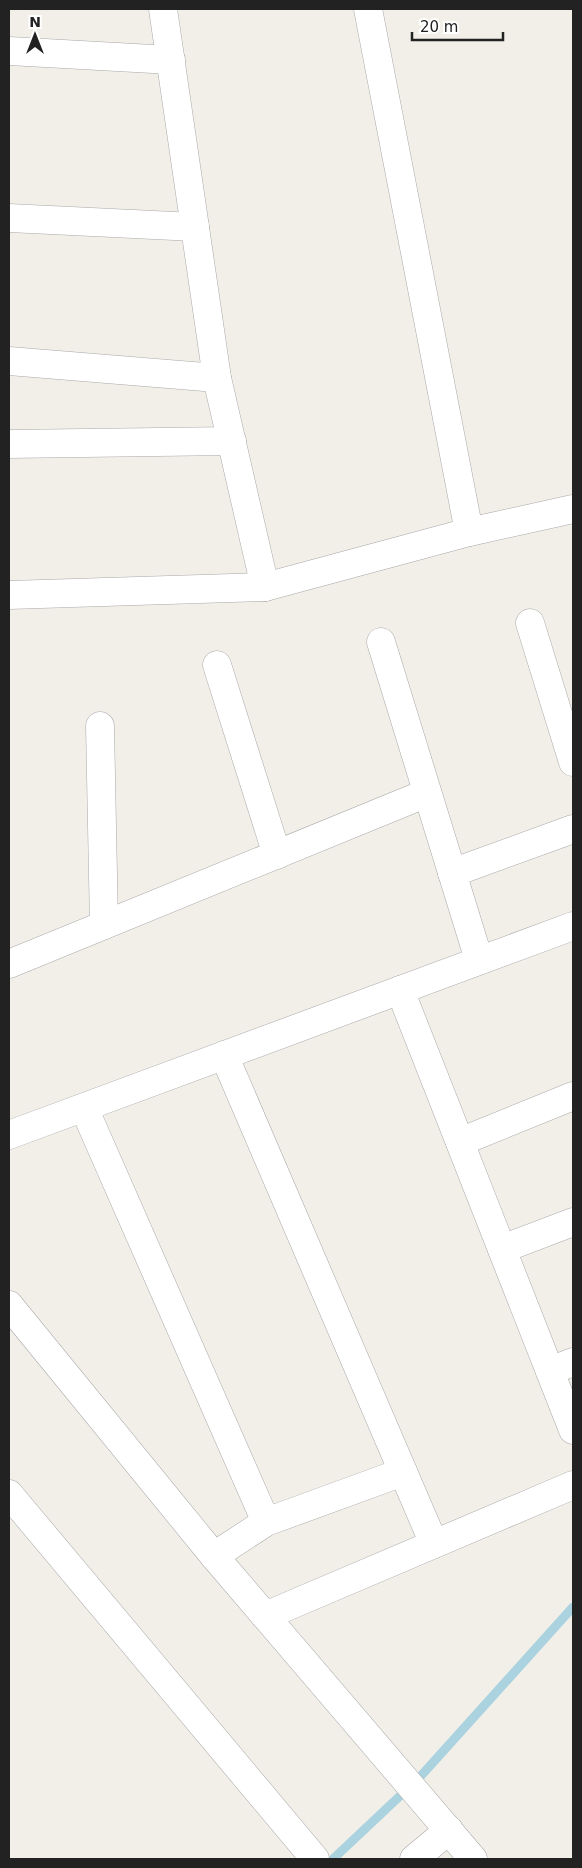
<svg xmlns="http://www.w3.org/2000/svg" width="582" height="1868" font-family="'DejaVu Sans',sans-serif">
<style>
.lines{fill:none;stroke-linecap:round;stroke-linejoin:round}
.stream{stroke:#aad3df;stroke-width:9}
.street-casing{stroke:#a9a9a9;stroke-width:29}
.street{stroke:#fff;stroke-width:28}
</style>
<rect width="100%" height="100%" fill="#f2efe9"/>
<g class="lines">
<path class="stream" d="M333 1859 419 1778 573 1607"/>
<g class="street-casing">
<g id="street">
<path d="M163 9 217 378 265 587"/>
<path d="M368 9 469 532"/>
<path d="M9 51 171 60"/>
<path d="M9 218 195 227"/>
<path d="M9 361 217 378"/>
<path d="M9 444 232 441"/>
<path d="M9 595 265 587 469 532 573 509"/>
<path d="M530 623 573 762"/>
<path d="M381 642 479 960"/>
<path d="M217 665 277 855"/>
<path d="M100 726 104 925"/>
<path d="M452 873 573 829"/>
<path d="M9 964 427 793"/>
<path d="M400 990 573 1430"/>
<path d="M224 1055 434 1544"/>
<path d="M84 1108 266 1522 214 1556"/>
<path d="M9 1135 573 926"/>
<path d="M460 1142 573 1096"/>
<path d="M502 1249 573 1222"/>
<path d="M9 1305 214 1556 473 1859"/>
<path d="M550 1371 573 1362"/>
<path d="M9 1494 315 1859"/>
<path d="M266 1522 403 1472"/>
<path d="M265 1616 573 1485"/>
<path d="M414 1859 449 1830"/>
</g>
</g>
<use href="#street" class="street"/>
</g>
<rect width="582" height="1868" fill="none" stroke="#222222" stroke-width="20"/>
<g transform="translate(35 35)" stroke="#ffffff" stroke-width="4" paint-order="stroke">
<path d="M0-4L9 19L0 12L-9 19Z" fill="#222222"/>
<text y="-8" font-size="14" font-weight="bold" text-anchor="middle" fill="#222222">N</text>
</g>
<path d="M412 32v8h91v-8" fill="none" stroke="#222222" stroke-width="2.5"/>
<text x="420" y="32" font-size="15" fill="#222222" stroke="#ffffff" stroke-width="4" paint-order="stroke">20 m</text>
</svg>
